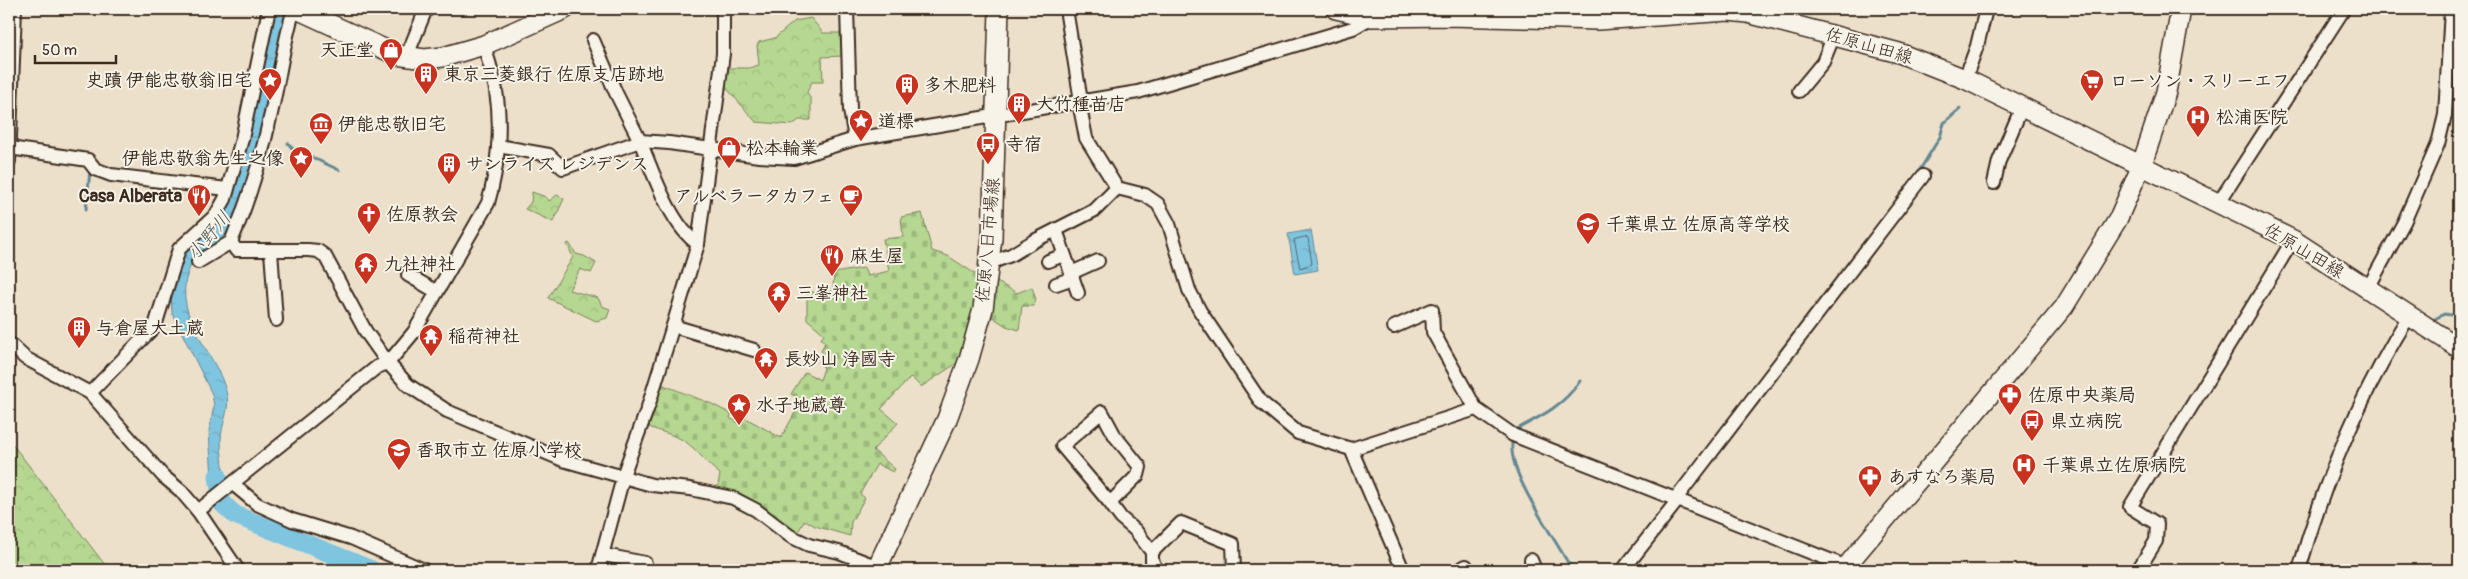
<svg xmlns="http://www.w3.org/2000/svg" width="2468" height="579" font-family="Pangolin,'Klee One',sans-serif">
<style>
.forest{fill:url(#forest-crowns);stroke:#788058}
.cemetery{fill:url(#cemetery-stones);stroke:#788058}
.water{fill:url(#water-ripples);stroke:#648792}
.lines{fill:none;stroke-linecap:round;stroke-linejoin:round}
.shore{stroke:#56686c;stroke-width:1}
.stream{stroke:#648792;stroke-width:3}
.river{stroke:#7fc5e0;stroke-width:19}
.street-casing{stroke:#3b2a1e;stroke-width:16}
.secondary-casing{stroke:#3b2a1e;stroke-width:21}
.primary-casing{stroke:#3b2a1e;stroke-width:22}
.street{stroke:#f7f3e8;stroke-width:12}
.secondary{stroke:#f7f3e8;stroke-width:18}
.primary{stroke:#f7f3e8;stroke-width:19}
.labels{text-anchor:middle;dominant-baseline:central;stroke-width:4;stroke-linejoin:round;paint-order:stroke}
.street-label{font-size:18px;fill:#3b2a1e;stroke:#f7f3e8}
.poi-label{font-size:18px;font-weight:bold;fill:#3b2a1e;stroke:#f7f3e8;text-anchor:start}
.water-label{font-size:19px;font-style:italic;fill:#4f5858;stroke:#f7f3e8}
</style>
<defs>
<pattern id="forest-crowns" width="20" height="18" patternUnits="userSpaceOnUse" patternTransform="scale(1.25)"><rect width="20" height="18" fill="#b5d791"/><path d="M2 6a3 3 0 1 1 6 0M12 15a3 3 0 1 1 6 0" fill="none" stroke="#9db97d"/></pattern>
<pattern id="cemetery-stones" width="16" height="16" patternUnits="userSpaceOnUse" patternTransform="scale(1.25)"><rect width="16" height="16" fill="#b5d791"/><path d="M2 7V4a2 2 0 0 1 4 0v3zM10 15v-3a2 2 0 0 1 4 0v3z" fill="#9db97d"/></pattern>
<pattern id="water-ripples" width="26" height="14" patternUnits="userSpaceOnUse" patternTransform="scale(1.25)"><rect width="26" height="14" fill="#7fc5e0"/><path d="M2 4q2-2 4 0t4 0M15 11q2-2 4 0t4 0" fill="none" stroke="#6fa9c0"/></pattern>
</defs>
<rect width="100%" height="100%" fill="#ede0cb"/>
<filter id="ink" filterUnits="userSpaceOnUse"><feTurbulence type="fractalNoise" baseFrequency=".02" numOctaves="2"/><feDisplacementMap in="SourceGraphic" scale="10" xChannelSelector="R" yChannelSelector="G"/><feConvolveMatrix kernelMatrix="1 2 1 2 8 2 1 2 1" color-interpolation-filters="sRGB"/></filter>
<g filter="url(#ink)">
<g class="forest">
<path d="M811 18 823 33H841L842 56 822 57 823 82H812L807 92 811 100V120H799L792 125 756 122 723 84 726 68H749L759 65 757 46 759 42 775 38 795 21Z"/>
<path d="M532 192 546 197 549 201 557 195 564 199 553 222 525 209 531 202Z"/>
<path d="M569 243 576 254 584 256 596 263 591 273 580 269 569 290 598 298 602 306 610 309 607 318 596 321 548 298 573 257 567 244Z"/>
<path d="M9 440 10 441 109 570H9Z"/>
</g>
<g class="cemetery">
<path d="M922 213 932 251 948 256 980 277 978 295 960 361 921 387 911 377 881 409 898 423 873 450 895 469 893 472 877 464 860 494 865 498 851 522 850 536 815 526 805 520 796 535 717 491 720 474C707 465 699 451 686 442 675 435 661 432 649 427L661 384 712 404 731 414 730 418 740 424 744 417 781 438 802 400 791 394 805 372 820 380 824 368 819 362 823 353 821 351 825 342 821 339 824 334 807 319V292H829L833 289 834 273 864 268 867 276 889 271 883 239 903 237 901 217Z"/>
<path d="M997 282 1017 293 1032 287 1036 300 1034 306H1022L1019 330 1006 326 991 316Z"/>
</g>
<g class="water">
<path d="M271 9H287L246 195C240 209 236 223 225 235 213 247 193 255 188 272 172 319 218 353 227 395 230 412 221 424 221 440 221 455 224 471 226 486L213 494 209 431 214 406 212 394 172 313 171 293 176 267 187 248 216 225 228 209Z"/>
<path d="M1311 230 1318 270 1295 274 1288 234Z"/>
</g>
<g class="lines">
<path class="shore" d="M1305 237 1308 238 1312 264 1300 268 1294 240Z"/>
<g class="stream">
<path d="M288 143 292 148 339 170"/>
<path d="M1918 173 1940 137 1944 123 1960 109"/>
<path d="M86 209 90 171"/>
<path d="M2433 320 2444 314 2459 316"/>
<path d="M1516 433 1517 429C1542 416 1564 405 1580 381"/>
<path d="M1513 439C1503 469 1558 542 1572 570"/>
</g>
<path class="river" d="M218 476 222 503 235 515 372 570"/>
<g class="street-casing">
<g id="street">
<path d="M269 9 242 139 225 199 216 215 179 249 155 326 90 393 163 476 181 491 198 511 377 367 388 363 414 332 488 203C498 168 502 127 496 91 494 76 488 60 484 45"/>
<path d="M294 9C283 44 279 81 270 118 261 160 248 202 231 242L236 250H308L318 251 325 256 366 332 388 363 408 385 447 411 563 460 652 485 690 489 733 498 756 510 790 536 809 545 839 552 886 570"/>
<path d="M847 9 850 110 855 139"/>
<path d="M1066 9 1081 101"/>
<path d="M406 58 426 9"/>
<path d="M1965 79 1977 46 1986 9"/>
<path d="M1799 91 1823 62 1834 35"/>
<path d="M1079 102 1086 138 1117 188 1145 195 1158 204 1169 224 1189 290 1200 311 1261 402 1298 433 1351 449 1476 409 1513 435 1855 570"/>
<path d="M498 146 549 155 563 168 640 141 616 93 593 40"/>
<path d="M10 148 88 160 95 169 111 175 227 189"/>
<path d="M9 161 15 9"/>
<path d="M1994 183 1999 161 2022 107"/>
<path d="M2219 202 2344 9"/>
<path d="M1056 230 1078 293"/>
<path d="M698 244C670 225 653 172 640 141L669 143 759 156 794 158 855 139 1138 92 1353 28 1372 17"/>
<path d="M271 251 276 320"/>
<path d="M1048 261 1064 255"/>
<path d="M198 262 231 242"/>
<path d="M990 263 1011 255 1034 241 1095 210 1117 188"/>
<path d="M1071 273 1098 261"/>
<path d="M408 275 437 292"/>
<path d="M1056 284 1073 278"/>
<path d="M2367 290 2404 222 2438 144 2445 115 2451 9"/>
<path d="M673 326 754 350"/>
<path d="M1394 327 1432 310 1433 332 1476 409"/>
<path d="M9 343 25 358 90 393"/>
<path d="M1351 449 1403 570"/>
<path d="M233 484 257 504 292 520 351 538 424 570"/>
<path d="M1675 500 1923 176"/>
<path d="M1110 503 1138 475 1140 467 1115 436 1102 412 1062 446 1110 503 1121 518 1135 530 1152 552V561L1157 570"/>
<path d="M198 511 238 570"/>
<path d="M1152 552 1181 523 1233 544 1234 570"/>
<path d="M604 555 645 563"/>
<path d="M1531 560 1535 570"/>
<path d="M598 570 625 470 648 407 698 244 723 54V9"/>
<path d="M1459 570 1466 566"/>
<path d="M1623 570 1677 501"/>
<path d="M2138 570 2156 541 2157 524 2130 507 2293 240"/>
<path d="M2299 570C2324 481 2360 395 2409 316"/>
</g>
</g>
<g class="secondary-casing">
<path id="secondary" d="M1843 570 2064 307 2118 219 2142 164"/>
</g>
<g class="primary-casing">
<g id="primary">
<path d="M297 9 397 55 424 59 443 57 484 45 565 9"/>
<path d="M1336 9 1372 17 1450 16 1598 20 1728 11 1748 13 1899 53 1965 79 2022 107 2293 240 2459 348"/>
<path d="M2142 164 2166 92 2181 9"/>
<path d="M876 570 947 419 969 359 983 309 992 238 999 9"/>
</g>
</g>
<use href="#street" class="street"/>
<use href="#secondary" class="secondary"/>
<use href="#primary" class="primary"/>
</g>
</g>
<defs>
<g id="shop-pin" transform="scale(1.25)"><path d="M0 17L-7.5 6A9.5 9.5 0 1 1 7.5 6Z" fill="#c8321e" stroke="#f7f3e8"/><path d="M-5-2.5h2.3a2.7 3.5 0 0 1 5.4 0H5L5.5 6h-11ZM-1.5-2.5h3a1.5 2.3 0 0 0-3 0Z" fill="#fff"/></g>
<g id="building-pin" transform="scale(1.25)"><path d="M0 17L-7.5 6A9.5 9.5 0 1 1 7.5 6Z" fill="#c8321e" stroke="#f7f3e8"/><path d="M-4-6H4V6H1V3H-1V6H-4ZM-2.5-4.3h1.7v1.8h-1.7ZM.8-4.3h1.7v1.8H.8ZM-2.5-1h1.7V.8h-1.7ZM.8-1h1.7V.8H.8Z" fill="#fff"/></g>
<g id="sight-pin" transform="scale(1.25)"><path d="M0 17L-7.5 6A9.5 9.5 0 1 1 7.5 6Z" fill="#c8321e" stroke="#f7f3e8"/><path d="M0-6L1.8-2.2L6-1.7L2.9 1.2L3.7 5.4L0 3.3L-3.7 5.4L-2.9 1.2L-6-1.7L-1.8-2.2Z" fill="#fff"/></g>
<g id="supermarket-pin" transform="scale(1.25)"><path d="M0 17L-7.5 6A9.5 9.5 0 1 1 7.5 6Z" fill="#c8321e" stroke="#f7f3e8"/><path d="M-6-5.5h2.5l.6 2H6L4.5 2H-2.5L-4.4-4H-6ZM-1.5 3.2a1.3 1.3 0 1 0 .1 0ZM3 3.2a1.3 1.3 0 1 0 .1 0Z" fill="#fff"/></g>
<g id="hospital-pin" transform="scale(1.25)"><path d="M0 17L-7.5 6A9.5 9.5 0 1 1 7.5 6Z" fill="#c8321e" stroke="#f7f3e8"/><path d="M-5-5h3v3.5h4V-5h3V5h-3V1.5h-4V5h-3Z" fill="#fff"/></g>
<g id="museum-pin" transform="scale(1.25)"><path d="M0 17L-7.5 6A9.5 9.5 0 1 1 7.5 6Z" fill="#c8321e" stroke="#f7f3e8"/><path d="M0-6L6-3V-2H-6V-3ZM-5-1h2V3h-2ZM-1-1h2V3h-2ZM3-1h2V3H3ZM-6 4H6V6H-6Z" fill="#fff"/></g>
<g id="bus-pin" transform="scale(1.25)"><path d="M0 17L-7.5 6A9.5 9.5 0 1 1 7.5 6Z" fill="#c8321e" stroke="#f7f3e8"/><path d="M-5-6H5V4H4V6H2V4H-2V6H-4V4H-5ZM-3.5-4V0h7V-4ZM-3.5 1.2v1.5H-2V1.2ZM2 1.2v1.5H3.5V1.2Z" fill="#fff"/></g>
<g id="restaurant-pin" transform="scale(1.25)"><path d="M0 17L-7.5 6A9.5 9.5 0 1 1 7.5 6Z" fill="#c8321e" stroke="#f7f3e8"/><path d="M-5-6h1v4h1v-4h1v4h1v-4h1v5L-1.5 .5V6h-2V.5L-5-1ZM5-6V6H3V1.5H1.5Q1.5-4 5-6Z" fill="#fff"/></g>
<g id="cafe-pin" transform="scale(1.25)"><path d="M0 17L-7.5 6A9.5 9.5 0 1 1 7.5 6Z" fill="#c8321e" stroke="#f7f3e8"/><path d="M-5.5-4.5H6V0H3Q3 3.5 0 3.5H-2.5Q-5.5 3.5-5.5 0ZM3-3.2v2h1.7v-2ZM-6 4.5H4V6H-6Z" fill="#fff"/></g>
<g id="church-pin" transform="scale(1.25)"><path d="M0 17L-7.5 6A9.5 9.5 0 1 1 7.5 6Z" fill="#c8321e" stroke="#f7f3e8"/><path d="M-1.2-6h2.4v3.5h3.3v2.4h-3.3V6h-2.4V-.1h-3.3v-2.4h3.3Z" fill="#fff"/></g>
<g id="school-pin" transform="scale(1.25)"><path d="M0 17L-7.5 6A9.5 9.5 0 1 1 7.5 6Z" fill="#c8321e" stroke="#f7f3e8"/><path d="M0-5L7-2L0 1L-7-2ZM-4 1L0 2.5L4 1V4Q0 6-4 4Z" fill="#fff"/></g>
<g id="temple-pin" transform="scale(1.25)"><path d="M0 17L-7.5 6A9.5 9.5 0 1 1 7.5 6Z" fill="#c8321e" stroke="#f7f3e8"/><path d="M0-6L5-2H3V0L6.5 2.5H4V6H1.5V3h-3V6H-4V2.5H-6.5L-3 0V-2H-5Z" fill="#fff"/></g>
<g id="pharmacy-pin" transform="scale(1.25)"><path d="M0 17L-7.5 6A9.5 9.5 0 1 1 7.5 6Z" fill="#c8321e" stroke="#f7f3e8"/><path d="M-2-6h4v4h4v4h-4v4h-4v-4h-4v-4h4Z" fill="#fff"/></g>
</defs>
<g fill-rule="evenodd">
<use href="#shop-pin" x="391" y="50"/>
<use href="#building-pin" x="426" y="74"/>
<use href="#sight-pin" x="270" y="80"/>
<use href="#supermarket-pin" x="2092" y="81"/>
<use href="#building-pin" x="907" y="85"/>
<use href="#building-pin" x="1019" y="104"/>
<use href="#hospital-pin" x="2198" y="117"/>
<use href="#sight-pin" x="861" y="121"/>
<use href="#museum-pin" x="321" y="124"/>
<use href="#bus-pin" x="988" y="144"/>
<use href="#shop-pin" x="729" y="148"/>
<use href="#sight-pin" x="301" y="158"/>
<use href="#building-pin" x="449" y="164"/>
<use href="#restaurant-pin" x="199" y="196"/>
<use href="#cafe-pin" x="851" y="196"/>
<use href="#church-pin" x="369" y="214"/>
<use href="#school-pin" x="1588" y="224"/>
<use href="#restaurant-pin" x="832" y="256"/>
<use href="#temple-pin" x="366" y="264"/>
<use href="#temple-pin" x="779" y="293"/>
<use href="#building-pin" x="79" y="328"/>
<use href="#temple-pin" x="431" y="336"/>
<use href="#temple-pin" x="766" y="359"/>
<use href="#pharmacy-pin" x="2010" y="395"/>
<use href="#sight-pin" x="739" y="405"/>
<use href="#bus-pin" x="2032" y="421"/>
<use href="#school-pin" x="399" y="450"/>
<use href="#hospital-pin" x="2024" y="465"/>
<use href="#pharmacy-pin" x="1870" y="477"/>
</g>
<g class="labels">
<g class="street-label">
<text transform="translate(1869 46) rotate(16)">佐原山田線</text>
<text transform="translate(988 240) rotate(-85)">佐原八日市場線</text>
<text transform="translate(2304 251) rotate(31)">佐原山田線</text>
</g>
<g class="poi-label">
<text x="374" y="50" text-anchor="end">天正堂</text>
<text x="444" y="74">東京三菱銀行 佐原支店跡地</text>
<text x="252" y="80" text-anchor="end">史蹟 伊能忠敬翁旧宅</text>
<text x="2110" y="81">ローソン・スリーエフ</text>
<text x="924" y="85">多木肥料</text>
<text x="1036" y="104">大竹種苗店</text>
<text x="2216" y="117">松浦医院</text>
<text x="878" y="121">道標</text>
<text x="338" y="124">伊能忠敬旧宅</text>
<text x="1006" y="144">寺宿</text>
<text x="746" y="148">松本輪業</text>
<text x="284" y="158" text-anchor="end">伊能忠敬翁先生之像</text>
<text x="466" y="164">サンライズ レジデンス</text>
<text x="182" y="196" text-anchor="end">Casa Alberata</text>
<text x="834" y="196" text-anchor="end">アルベラータカフェ</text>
<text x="386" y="214">佐原教会</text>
<text x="1606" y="224">千葉県立 佐原高等学校</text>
<text x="850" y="256">麻生屋</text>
<text x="384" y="264">九社神社</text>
<text x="796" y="293">三峯神社</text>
<text x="96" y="328">与倉屋大土蔵</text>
<text x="448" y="336">稲荷神社</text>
<text x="784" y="359">長妙山 浄國寺</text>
<text x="2028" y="395">佐原中央薬局</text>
<text x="756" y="405">水子地蔵尊</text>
<text x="2050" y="421">県立病院</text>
<text x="416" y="450">香取市立 佐原小学校</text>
<text x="2042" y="465">千葉県立佐原病院</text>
<text x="1888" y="477">あすなろ薬局</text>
</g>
<g class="water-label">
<text transform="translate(209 236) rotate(-50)">小野川</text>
</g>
</g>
<rect width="2468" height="579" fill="none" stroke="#f7f3e8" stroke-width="30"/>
<rect x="15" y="15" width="2438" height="549" fill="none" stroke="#3b2a1e" stroke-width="2" filter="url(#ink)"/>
<path d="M35 55v8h81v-8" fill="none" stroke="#3b2a1e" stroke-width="2.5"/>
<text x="42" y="55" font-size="15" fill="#3b2a1e" stroke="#f7f3e8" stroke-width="4" paint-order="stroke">50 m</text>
</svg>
